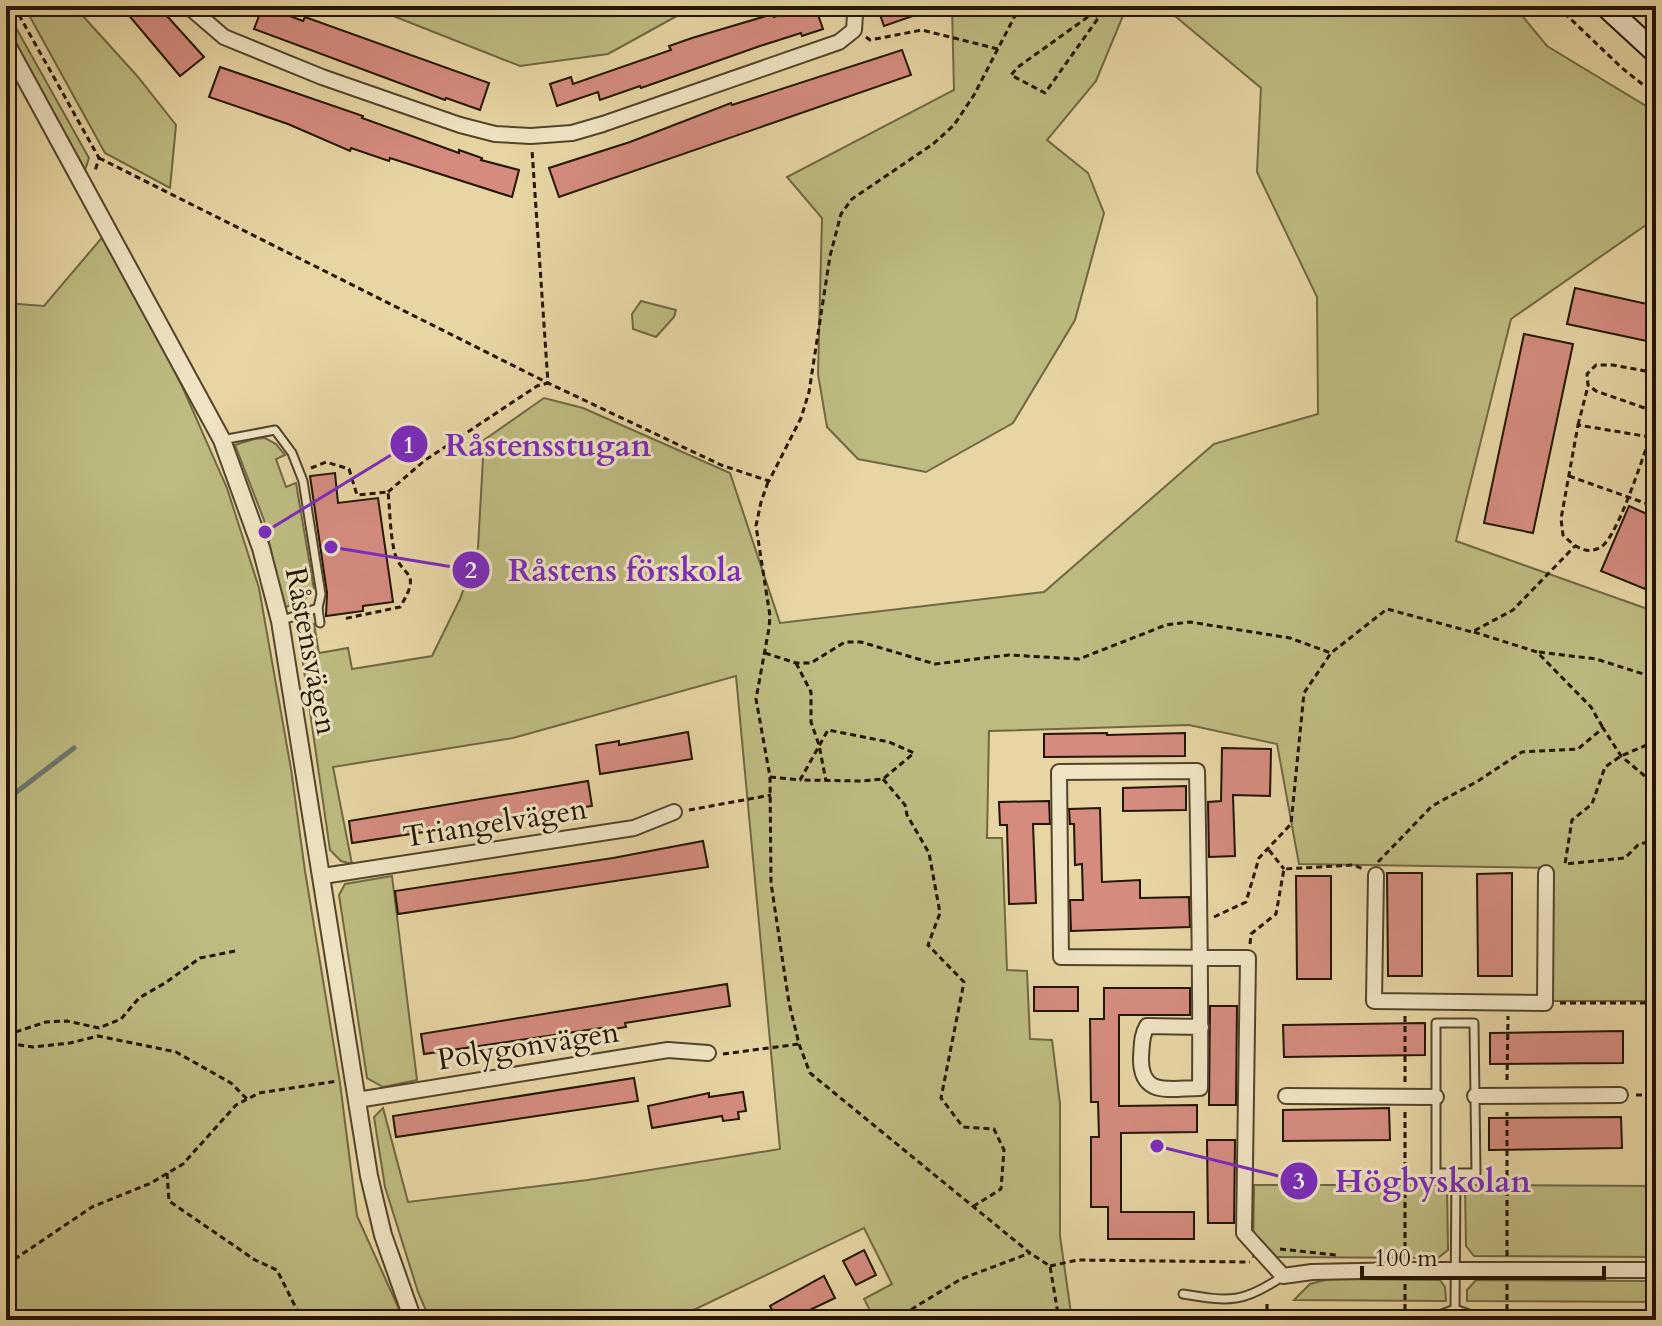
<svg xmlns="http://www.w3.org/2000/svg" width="1662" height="1326" font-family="Cardo,serif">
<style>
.green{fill:#bdbb81;stroke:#706842;stroke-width:2}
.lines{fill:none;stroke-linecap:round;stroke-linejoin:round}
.stream{stroke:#6b756c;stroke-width:5}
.building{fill:#d58c7f;stroke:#221402;stroke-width:2}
.service-casing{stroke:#53442a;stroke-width:11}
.minor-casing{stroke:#53442a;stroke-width:18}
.tertiary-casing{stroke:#53442a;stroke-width:20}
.secondary-casing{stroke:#221402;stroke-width:24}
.path{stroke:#221402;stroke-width:3;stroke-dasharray:6 4;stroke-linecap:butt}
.service{stroke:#efe4c4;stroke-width:7}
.minor{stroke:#efe4c4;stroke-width:14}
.tertiary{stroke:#efe4c4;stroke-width:16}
.secondary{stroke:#efe4c4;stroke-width:20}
.labels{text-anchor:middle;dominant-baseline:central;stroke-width:6;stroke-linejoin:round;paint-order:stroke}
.street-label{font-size:30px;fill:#221402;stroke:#efe4c4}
.leader{fill:none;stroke:#7b2cbf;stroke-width:3}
.callout-dot{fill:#7b2cbf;stroke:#efe4c4;stroke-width:3}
.mark-label{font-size:24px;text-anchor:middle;font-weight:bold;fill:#fff}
.callout-label{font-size:32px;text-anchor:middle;font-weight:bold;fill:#7b2cbf;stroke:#efe4c4;stroke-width:6;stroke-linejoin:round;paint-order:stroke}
</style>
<rect width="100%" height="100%" fill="#e7d5a4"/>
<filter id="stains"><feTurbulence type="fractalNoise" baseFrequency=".0025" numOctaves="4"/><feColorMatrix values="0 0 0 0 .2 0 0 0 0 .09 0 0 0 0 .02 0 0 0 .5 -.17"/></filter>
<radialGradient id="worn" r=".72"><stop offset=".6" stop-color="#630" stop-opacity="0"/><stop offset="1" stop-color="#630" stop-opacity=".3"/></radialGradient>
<g class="green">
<path d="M24 6H74L138 77 176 125 170 188 105 153Z"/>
<path d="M368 6H695L608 54 520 66Z"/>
<path d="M952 6H1127L1096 81 1047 140 1088 173 1104 213 1075 320 1013 423 926 472 858 459 827 427 818 374 822 218 787 177 954 90Z"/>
<path d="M1163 6H1514L1547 46 1656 112V218L1511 319 1456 541 1656 612V1001H1549L1550 868 1299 864 1277 744 1189 725 989 731 987 838H1002L1007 970 1027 971 1030 1039 1052 1040 1060 1104V1236L1072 1320H875L864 1299 892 1284 864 1228 673 1320H430L418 1292 385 1187 374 1117 383 1108 408 1202 588 1180 780 1149 736 676 513 738 333 767 352 864 341 861 330 850 298 629 314 624 319 653 348 648 352 669 432 656 460 599 478 548 484 440 544 398 583 408 730 473 780 623 1044 592 1214 444 1318 414 1317 297 1257 172 1261 88Z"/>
<path d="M6 10 89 158 85 170 6 27Z"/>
<path d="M105 234 182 386 227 488 259 588 291 769 305 871 340 1083 357 1216 404 1320H6V303L44 306Z"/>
<path d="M641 301 676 310 674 317 656 337 633 329 632 314Z"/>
<path d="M265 438 276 444 285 455 276 459 286 487 296 483 314 589 306 598 284 608 264 520 235 445 254 439Z"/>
<path d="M392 876 417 1080 383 1087 367 1078 339 895 345 884Z"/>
<path d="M1254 1185H1447L1448 1250 1438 1258 1253 1257Z"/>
<path d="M1465 1185 1656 1186V1257L1474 1256 1466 1246Z"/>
<path d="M1329 1279 1440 1280 1445 1287 1446 1301 1294 1300 1310 1284Z"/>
<path d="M1476 1280 1656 1281V1302L1467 1301V1290Z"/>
</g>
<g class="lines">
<path class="stream" d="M6 800 74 748"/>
</g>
<g class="building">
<path d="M121 6H158L204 57 180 76Z"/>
<path d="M263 6 303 21 305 17 489 83 480 110 446 98 445 100 254 29Z"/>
<path d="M807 6H815L823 29 802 36 801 33 760 46 641 88 640 86 600 100 598 92 557 106 550 84 571 77 573 84 671 50 669 46 692 38 773 14 774 17Z"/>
<path d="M877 6H909L913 16 884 26Z"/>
<path d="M902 50 911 75 559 197 549 168 630 142 731 103 732 105Z"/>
<path d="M220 67 363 116 362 118 459 153V150L482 158 481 160 519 170 512 197 390 158 389 161 351 148 350 151 288 124 209 97Z"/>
<path d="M1575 288 1656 306V343L1567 324Z"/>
<path d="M1524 334 1573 344 1533 533 1484 523Z"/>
<path d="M335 473 338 503 378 498 393 602 363 606V611L326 616 327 593 310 476Z"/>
<path d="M1629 506 1656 518V562L1645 589 1601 571Z"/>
<path d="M688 732 692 759 600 774 596 745 619 741V745Z"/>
<path d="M1107 733V735L1185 733V756L1044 757V734Z"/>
<path d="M1222 748 1271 749 1270 796 1233 795 1235 856 1209 857 1208 802 1221 801Z"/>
<path d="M588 781 592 806 352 843 349 821Z"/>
<path d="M1186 786V810L1123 811V788Z"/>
<path d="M1049 801 1050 824H1033L1036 903 1009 904 1007 825H1000L999 802Z"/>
<path d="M1100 808 1102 882 1140 880V898L1189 897 1190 927 1071 931 1070 900H1083L1082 864 1075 865 1074 824H1070L1069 809Z"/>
<path d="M703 841 708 867 398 914 395 891 613 858Z"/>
<path d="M1387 873H1422V976H1388Z"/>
<path d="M1512 873V976H1478L1477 874Z"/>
<path d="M1296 876H1331V979H1297Z"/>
<path d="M727 984 730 1006 625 1023 626 1027 602 1031V1028L424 1054 421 1034Z"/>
<rect x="1034" y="987" width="44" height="24"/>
<path d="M1104 988H1190V1015H1119V1106L1197 1105V1132L1121 1133V1212H1194V1239H1108V1207H1091V1137H1099L1098 1102H1091L1090 1019H1104Z"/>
<path d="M1210 1006H1237L1236 1105H1209Z"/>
<path d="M1425 1023V1055L1284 1057 1283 1025Z"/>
<path d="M1623 1031V1063L1490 1064V1033Z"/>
<path d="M634 1078 638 1101 396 1137 393 1116Z"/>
<path d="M743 1092 746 1111 738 1112 739 1119 723 1121 722 1116 652 1128 648 1106 709 1093V1097Z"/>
<path d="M1389 1108 1390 1140 1283 1141V1110Z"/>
<path d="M1621 1117 1622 1148 1489 1150V1118Z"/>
<path d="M1207 1140H1235L1234 1223H1208Z"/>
<path d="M864 1250 876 1275 856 1285 843 1261Z"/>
<path d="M824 1276 835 1298 789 1320H777L770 1306Z"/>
</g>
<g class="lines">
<g class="service-casing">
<g id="service">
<path d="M222 440 275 430 292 453 303 481 321 594 318 608 280 621"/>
<path d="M318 608 320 623"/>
<path d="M1183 1294C1230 1302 1244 1303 1283 1276"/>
<path d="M1455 1309 1456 1173H1436V1023H1474L1476 1173H1456"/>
<path d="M1437 1320V1316L1455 1309 1474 1316V1320"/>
</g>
</g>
<g class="minor-casing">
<g id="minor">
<path d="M188 6 224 37 322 77 460 125 495 134 531 136 572 133 603 124 839 42 854 30 855 15 852 6"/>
<path d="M1376 875 1374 1001 1545 1003 1546 873"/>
<path d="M323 876 634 828 674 812"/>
<path d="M1201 1027 1147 1026C1141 1036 1142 1046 1141 1057 1140 1098 1170 1088 1200 1088 1201 983 1199 877 1197 771L1059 772 1061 957 1248 958 1244 1233 1283 1276 1312 1272 1405 1270H1656"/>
<path d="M1286 1096 1436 1097"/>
<path d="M1475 1096 1620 1095"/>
<path d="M357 1100 668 1050 708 1053"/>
</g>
</g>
<g class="tertiary-casing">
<path id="tertiary" d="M6 43 222 440 261 548 280 621 369 1176 383 1235 413 1320"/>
</g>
<g class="secondary-casing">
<path id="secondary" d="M1605 6 1656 53"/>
</g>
<g class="path">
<path d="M14 6 99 158 95 171"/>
<path d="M1557 6 1622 68 1656 95"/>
<path d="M1092 14 1099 17 1045 93 1011 75 1018 67Z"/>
<path d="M866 37 870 40 922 30 998 49"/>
<path d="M99 158 548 383 721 465 769 481 801 418 809 392 830 256 841 214 852 199 933 144 954 125 974 95 1020 6"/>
<path d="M1656 373 1613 365H1596L1587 374 1588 385 1596 391 1656 412"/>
<path d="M1578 425 1588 386"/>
<path d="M1650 437 1578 425 1561 519 1563 535C1574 546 1586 556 1601 547 1619 536 1647 444 1656 420"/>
<path d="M311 468 326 462 349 469 357 495 388 492C390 511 390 531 394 550 400 579 424 568 400 607L343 619"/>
<path d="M1569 476 1656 507"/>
<path d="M768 482 761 502 756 526 770 616 769 628 756 699 770 777 771 883 789 1003 799 1044 810 1073 1030 1253 1050 1266 1059 1320"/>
<path d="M388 492 424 461 537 386 548 383 532 150"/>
<path d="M1474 632 1537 652 1591 707 1603 728"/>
<path d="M1539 652 1596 659 1656 678"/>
<path d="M765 653 796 663H811L845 642H861L935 664 1009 655 1079 659 1166 625 1190 622 1290 638 1331 653"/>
<path d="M796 663 811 692V722L819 745 826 781"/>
<path d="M1656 741 1621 756 1605 767 1592 804 1572 820 1565 864 1625 858 1638 845 1656 839"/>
<path d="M770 777 800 780 828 730 889 742 914 753 883 779 862 781 800 780"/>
<path d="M883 779 905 805 907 815 929 853 940 913 928 945 964 982 941 1098 963 1127 994 1129 1004 1150 1001 1189 974 1206"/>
<path d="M689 810 771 795"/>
<path d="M1269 850 1284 869"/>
<path d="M1378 862 1432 806 1478 781 1522 752 1578 749 1603 728 1621 756 1653 783 1656 793"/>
<path d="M1214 917 1246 902 1259 858 1291 824 1304 693 1331 653 1387 609 1472 632 1513 610 1575 546"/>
<path d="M1250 944 1251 934 1276 914 1284 869 1354 865 1363 869"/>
<path d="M1560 1003H1656"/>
<path d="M1405 1016V1084"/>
<path d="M6 1035 46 1022 67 1021 99 1028 121 1019 139 998 165 983 200 958 235 951"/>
<path d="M723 1054 799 1044"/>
<path d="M6 1057 13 1044 33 1047 70 1043 98 1036 176 1052 231 1083 247 1099"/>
<path d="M1507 1080 1508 1016"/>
<path d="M1636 1095H1656"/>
<path d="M1405 1112V1256"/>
<path d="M167 1173 169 1201 255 1260 277 1270 302 1320"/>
<path d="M1280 1249 1336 1255"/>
<path d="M1507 1256V1112"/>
<path d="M6 1265 92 1207 151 1183 183 1164 236 1105 259 1093 338 1081"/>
<path d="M1050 1266 1078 1260 1250 1262"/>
<path d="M1405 1284V1320"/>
<path d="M894 1320 961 1279 1030 1253"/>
<path d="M1267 1320V1300"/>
<path d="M1507 1320V1284"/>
</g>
<use href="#service" class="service"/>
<use href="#minor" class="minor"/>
<use href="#tertiary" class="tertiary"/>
<use href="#secondary" class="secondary"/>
</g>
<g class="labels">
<g class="street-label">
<text transform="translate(311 651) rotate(79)">Råstensvägen</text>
<text transform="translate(495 823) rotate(-9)">Triangelvägen</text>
<text transform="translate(528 1046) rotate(-9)">Polygonvägen</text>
</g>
</g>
<path class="leader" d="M265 532L409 444M331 547L471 570M1157 1146L1299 1181"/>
<g class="callout-dot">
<circle cx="265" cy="532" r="8"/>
<circle cx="331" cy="547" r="8"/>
<circle cx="1157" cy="1146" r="8"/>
<circle cx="409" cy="444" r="20"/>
<circle cx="471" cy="570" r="20"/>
<circle cx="1299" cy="1181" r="20"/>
</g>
<g class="mark-label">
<text x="409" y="453">1</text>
<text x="471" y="578">2</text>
<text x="1299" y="1189">3</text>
</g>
<g class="callout-label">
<text x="548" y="456">Råstensstugan</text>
<text x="625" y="581">Råstens förskola</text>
<text x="1433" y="1192">Högbyskolan</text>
</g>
<rect width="1662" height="1326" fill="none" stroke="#e7d5a4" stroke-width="32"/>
<rect x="8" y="8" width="1646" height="1310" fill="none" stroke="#221402" stroke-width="4"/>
<rect x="16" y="16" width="1630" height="1294" fill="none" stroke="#221402" stroke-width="2"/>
<path d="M1362 1266v12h242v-12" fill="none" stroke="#221402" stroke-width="4"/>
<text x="1374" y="1266" font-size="24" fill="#221402" stroke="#efe4c4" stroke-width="6" paint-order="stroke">100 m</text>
<rect width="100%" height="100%" filter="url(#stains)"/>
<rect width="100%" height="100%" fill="url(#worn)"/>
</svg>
